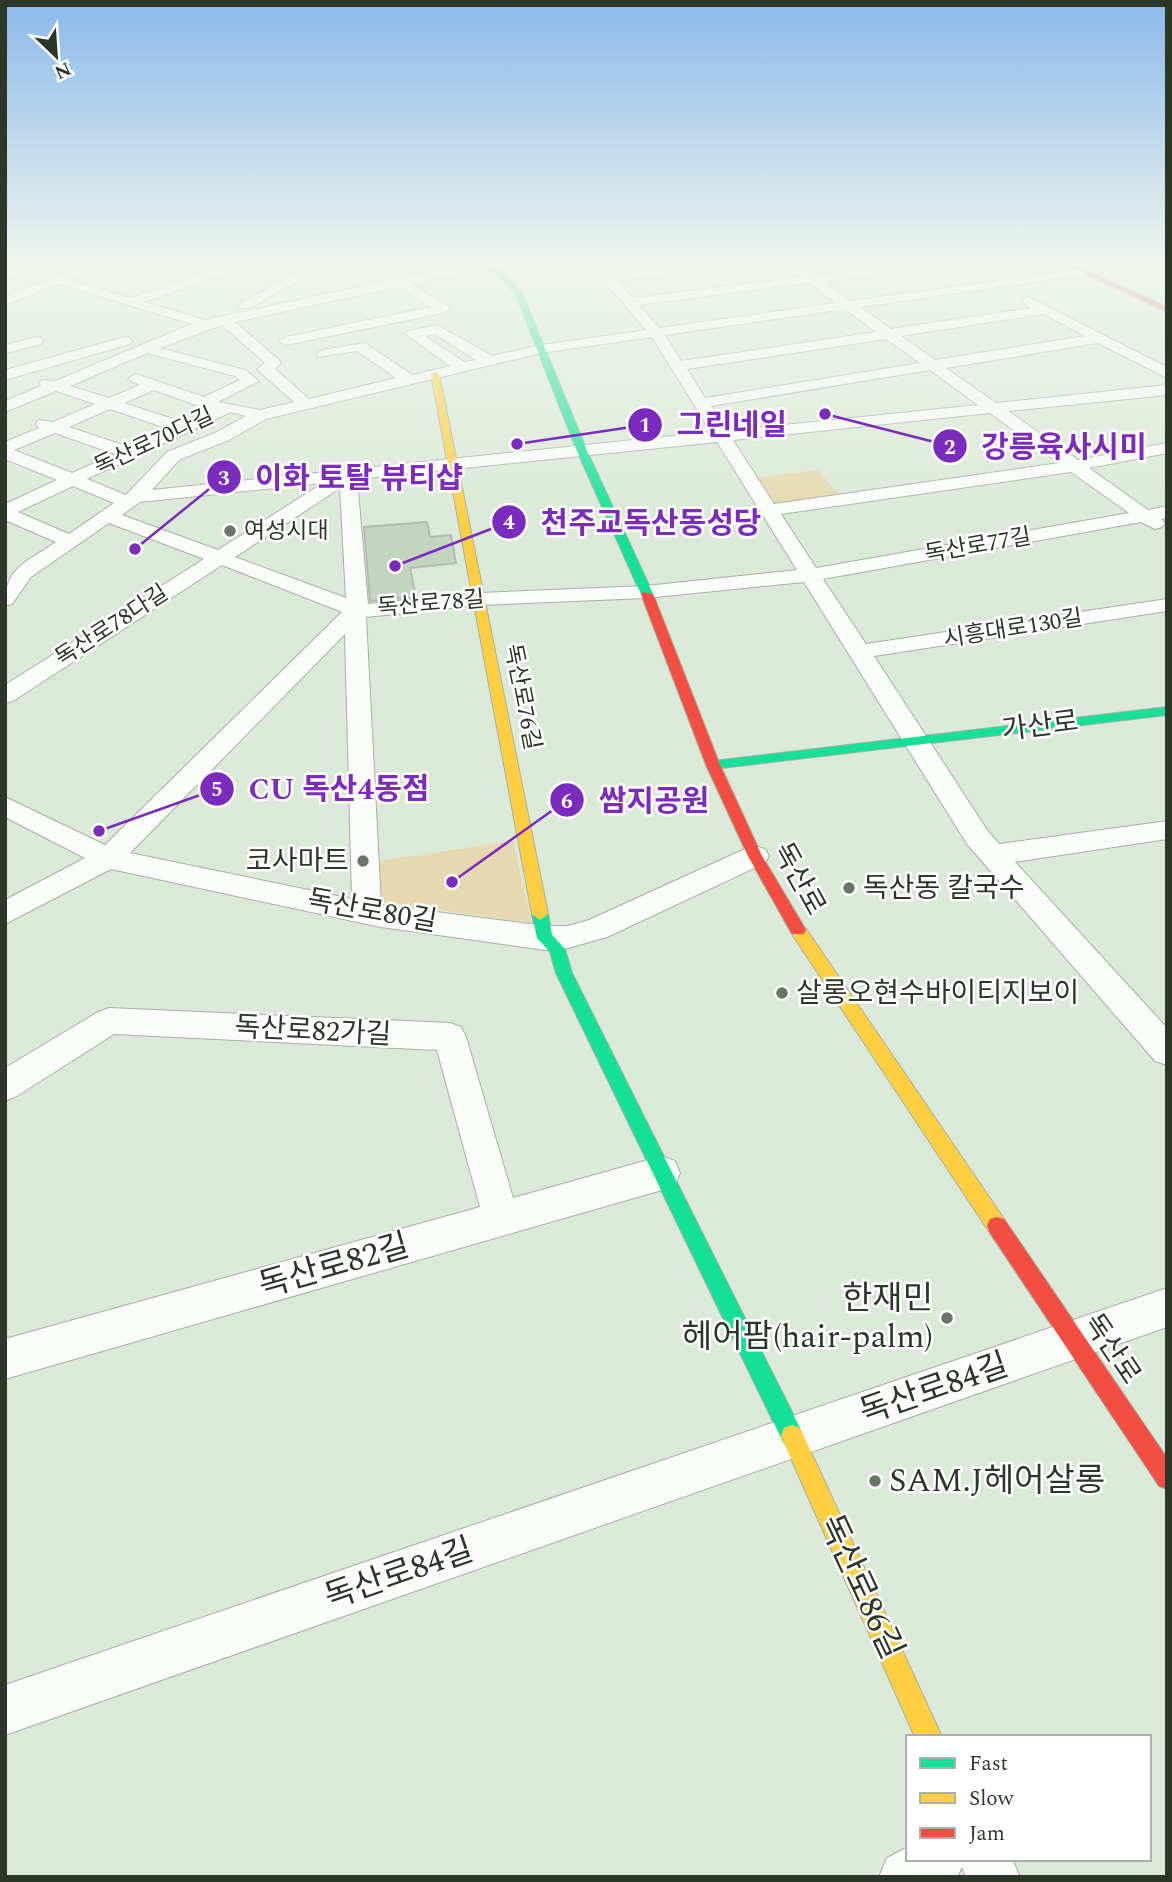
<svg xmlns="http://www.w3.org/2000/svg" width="1172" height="1882" font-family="Spectral,'Noto Sans KR',serif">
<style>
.green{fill:#e6d8af}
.building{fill:#c3d4bf;stroke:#b1bcae;stroke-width:2}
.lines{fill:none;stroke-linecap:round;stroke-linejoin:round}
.street-casing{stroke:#a6b0a3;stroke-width:2}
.fast-casing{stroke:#a6b0a3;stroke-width:2}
.slow-casing{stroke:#a6b0a3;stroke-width:2}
.jam-casing{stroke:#a6b0a3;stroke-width:2}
.street{fill:#fafcf9;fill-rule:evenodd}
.fast{fill:#16e098;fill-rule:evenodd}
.slow{fill:#ffcf43;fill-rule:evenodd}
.jam{fill:#f24e42;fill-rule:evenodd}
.poi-dot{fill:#697567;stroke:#fff;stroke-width:2.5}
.labels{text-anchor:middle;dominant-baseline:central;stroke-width:5;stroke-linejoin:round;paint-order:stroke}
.far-street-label{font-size:23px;fill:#2c372a;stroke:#fff}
.far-poi-label{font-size:23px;fill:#2c372a;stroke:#fff;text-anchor:start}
.street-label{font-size:28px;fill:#2c372a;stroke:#fff}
.poi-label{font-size:28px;fill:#2c372a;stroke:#fff;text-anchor:start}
.near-street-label{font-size:33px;fill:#2c372a;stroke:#fff}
.near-poi-label{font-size:33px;fill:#2c372a;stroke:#fff;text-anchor:end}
.leader{fill:none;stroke:#7b2cbf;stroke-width:2.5}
.callout-dot{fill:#7b2cbf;stroke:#fff;stroke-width:2.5}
.mark-label{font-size:21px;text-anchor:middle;font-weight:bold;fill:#fff}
.callout-label{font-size:30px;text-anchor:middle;font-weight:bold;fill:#7b2cbf;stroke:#fff;stroke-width:5;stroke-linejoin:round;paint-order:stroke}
</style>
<rect width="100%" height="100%" fill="#dbe9d8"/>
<g class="green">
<path d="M817 470 842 497 774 506 755 478Z"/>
<path d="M513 841 532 923 383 902 378 861Z"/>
</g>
<path class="building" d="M427 522 430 537 451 535 456 563 410 568 416 597 370 601 364 527Z"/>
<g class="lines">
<g class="street-casing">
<g id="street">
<path d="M36 262H53L5 281V273Z"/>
<path d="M94 262H110L70 280 130 298 237 262H254L252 265 144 302 205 320 399 278 490 262V268L412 284 448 306 450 309 443 313 286 345 279 341 286 337 431 307 398 287 235 322 279 360 281 363 275 369 309 399 396 378 357 351 318 357 316 354 323 350 365 343 412 375 450 366 406 334 408 331 437 325 492 356 541 345 646 330 604 281 584 262H597L612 274 716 262H750L744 266 618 281 633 298 800 277 781 262H795L814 275 923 262H956L950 266 823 282 850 301 1088 268V274L1084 275 860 307 891 329 1031 308 1021 301 1028 297 1167 367V378L1098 343 946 368 996 403 1167 385V395L1008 411 1078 460 1167 443V453L1089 468 1148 510 1167 506V518L1161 519 1165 523 1162 527 1155 529 1141 522 823 579 866 644 1167 599V611L874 656 987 830 999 844 1167 821V839L1015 862 1167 1028V1065L1155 1061 967 844 804 582 646 598 480 605 366 617 381 905 545 926H568L589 920 745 849 755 846 765 849 769 856 765 863 607 937 568 948 545 950 381 927 111 869 5 924V900L85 858 5 817V797L105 845 342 612 222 565 13 701 5 703V685L204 559 109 523 31 577 12 604 5 606C5 566 26 563 56 542L5 520V504L57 480 5 459V442L39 428 36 424 38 420 53 422 95 404 56 391 5 412V401L41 386 39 383 42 380 55 381 192 324 58 284 5 305V296ZM809 283 836 303 659 328 639 305ZM845 309 876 332 681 361 665 335ZM1044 314 1085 336 935 360 901 336ZM222 325 265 363 257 369 260 372 294 402 260 410 218 402 259 381 245 370 160 348ZM435 334 476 360 464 362 425 336ZM652 337 711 432 152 490 179 460 229 440 266 419 541 353ZM886 339 920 363 705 398 687 369ZM147 353 235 376 240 380 204 397 136 374 128 379 140 385 109 398 70 386ZM930 370 978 405 727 431 711 406ZM154 390 210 410 182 422 124 403ZM110 409 169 429 129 447 69 427ZM231 412 246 416 217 432 167 452 126 495 87 479ZM990 413 1059 463 774 504 733 440ZM55 433 115 454 72 473 14 450ZM717 442 797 570 646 586 480 593 368 604 357 479ZM1071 472 1129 513 816 568 781 514ZM323 483 218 550 122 515 140 502ZM73 486 114 503 69 534 18 512ZM340 488 346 598 235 557ZM345 634 352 899 130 853Z"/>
<path d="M316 262H331L250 308H240L238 305Z"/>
<path d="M1123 262H1159C1149 269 1121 273 1111 266Z"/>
<path d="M36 337 41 338 43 341 41 344 5 353V345Z"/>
<path d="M125 337 130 338 132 341 130 344 5 380V370Z"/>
<path d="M109 1008 450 1023 461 1027 466 1037 513 1198 662 1156 675 1161 680 1173 675 1185 662 1190 5 1379V1339L480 1207 437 1050 114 1034 17 1096 5 1101V1068L98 1012Z"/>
<path d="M1167 1288V1327L5 1735V1685Z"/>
<path d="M908 1847V1859H1012L1020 1877H966L962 1867 957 1877H879L887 1858Z"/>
</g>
</g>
<g class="fast-casing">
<g id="fast">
<path d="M476 262C494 261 512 281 523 295L587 451 653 594 651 596 641 594 577 451 516 295 504 280Z"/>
<path d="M1167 707V715L713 769 706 765 713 761Z"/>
<path d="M540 908 548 914 552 935 565 949 572 973 800 1428 803 1436 800 1444 792 1447 784 1444 556 973 550 952 537 938 532 914Z"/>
</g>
</g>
<g class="slow-casing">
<g id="slow">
<path d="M435 372 439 374 548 914 540 920 532 914 431 374Z"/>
<path d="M798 924 804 926 1004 1219 1007 1226 1004 1233 997 1235 990 1233 792 934 790 930 792 926Z"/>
<path d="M792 1425 800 1428 942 1737H915L781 1436 784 1428Z"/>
</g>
</g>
<g class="jam-casing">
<g id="jam">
<path d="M1061 262H1068L1167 307V312Z"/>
<path d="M643 592 653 594 720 765 762 856 806 930 804 934H792L748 856 706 765 641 594Z"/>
<path d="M997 1217 1004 1219 1167 1458V1489L1159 1486 990 1233 987 1226 990 1219Z"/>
</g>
</g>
<use href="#street" class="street"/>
<use href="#fast" class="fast"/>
<use href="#slow" class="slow"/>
<use href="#jam" class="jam"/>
</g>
<linearGradient id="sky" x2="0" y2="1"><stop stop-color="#8ab9ea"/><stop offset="0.5" stop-color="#eff5ed"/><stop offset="1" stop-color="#eff5ed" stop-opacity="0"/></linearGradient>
<rect width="1172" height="525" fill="url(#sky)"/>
<g class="poi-dot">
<circle cx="230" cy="531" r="7"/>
<circle cx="363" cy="861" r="7"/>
<circle cx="849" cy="888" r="7"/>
<circle cx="782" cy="993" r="7"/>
<circle cx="947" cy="1318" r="7"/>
<circle cx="875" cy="1481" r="7"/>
</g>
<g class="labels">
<g class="far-street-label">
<text transform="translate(154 442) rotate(-25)">독산로70다길</text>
<text transform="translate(978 546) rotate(-10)">독산로77길</text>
<text transform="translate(431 604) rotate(-5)">독산로78길</text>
<text transform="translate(112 626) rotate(-33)">독산로78다길</text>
<text transform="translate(1013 629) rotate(-9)">시흥대로130길</text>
<text transform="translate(522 697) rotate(79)">독산로76길</text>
</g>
<g class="far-poi-label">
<text x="244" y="531">여성시대</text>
</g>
<g class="street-label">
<text transform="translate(1040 726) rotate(-7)">가산로</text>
<text transform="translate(799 879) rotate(61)">독산로</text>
<text transform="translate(372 911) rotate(10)">독산로80길</text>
<text transform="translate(313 1031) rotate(3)">독산로82가길</text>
<text transform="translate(1112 1349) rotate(56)">독산로</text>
</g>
<g class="poi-label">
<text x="349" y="861" text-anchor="end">코사마트</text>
<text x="863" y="888">독산동 칼국수</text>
<text x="796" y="993">살롱오현수바이티지보이</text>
</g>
<g class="near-street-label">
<text transform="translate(334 1266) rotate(-16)">독산로82길</text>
<text transform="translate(934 1389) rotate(-19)">독산로84길</text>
<text transform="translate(399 1574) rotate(-19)">독산로84길</text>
<text transform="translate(861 1587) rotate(65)">독산로86길</text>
</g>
<g class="near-poi-label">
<text x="933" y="1299">한재민<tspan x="933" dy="38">헤어팜(hair-palm)</tspan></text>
<text x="889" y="1481" text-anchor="start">SAM.J헤어살롱</text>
</g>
</g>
<path class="leader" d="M517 444L645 425M825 414L950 446M135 549L224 477M395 566L509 522M99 831L217 789M452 882L567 800"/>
<g class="callout-dot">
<circle cx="517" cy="444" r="7"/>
<circle cx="825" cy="414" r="7"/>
<circle cx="135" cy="549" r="7"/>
<circle cx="395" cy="566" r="7"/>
<circle cx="99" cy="831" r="7"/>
<circle cx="452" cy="882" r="7"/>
<circle cx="645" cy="425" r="18"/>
<circle cx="950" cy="446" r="18"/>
<circle cx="224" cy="477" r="18"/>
<circle cx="509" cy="522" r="18"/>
<circle cx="217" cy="789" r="18"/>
<circle cx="567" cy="800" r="18"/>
</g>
<g class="mark-label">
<text x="645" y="432">1</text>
<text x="950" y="454">2</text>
<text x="224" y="485">3</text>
<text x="509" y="529">4</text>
<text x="217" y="796">5</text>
<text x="567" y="808">6</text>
</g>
<g class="callout-label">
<text x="732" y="435">그린네일</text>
<text x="1064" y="457">강릉육사시미</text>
<text x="359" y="488">이화 토탈 뷰티샵</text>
<text x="651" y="533">천주교독산동성당</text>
<text x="339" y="799">CU 독산4동점</text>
<text x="654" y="811">쌈지공원</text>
</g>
<rect width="1172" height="1882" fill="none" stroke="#2c372a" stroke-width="14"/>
<rect x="906" y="1735" width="245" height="126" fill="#ffffff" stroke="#abafaa" stroke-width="2"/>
<rect x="920" y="1758" width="35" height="10" fill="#16e098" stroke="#abafaa" stroke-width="2"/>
<text x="969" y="1770" font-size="21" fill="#2c372a">Fast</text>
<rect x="920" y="1793" width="35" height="10" fill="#ffcf43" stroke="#abafaa" stroke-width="2"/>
<text x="969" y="1805" font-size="21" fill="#2c372a">Slow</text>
<rect x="920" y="1828" width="35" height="10" fill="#f24e42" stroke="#abafaa" stroke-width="2"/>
<text x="969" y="1840" font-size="21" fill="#2c372a">Jam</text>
<g transform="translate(56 56) rotate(155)" stroke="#ffffff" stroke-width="5" paint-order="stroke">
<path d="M0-5L12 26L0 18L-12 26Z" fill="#2c372a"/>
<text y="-10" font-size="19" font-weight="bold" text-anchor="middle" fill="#2c372a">N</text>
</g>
</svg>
